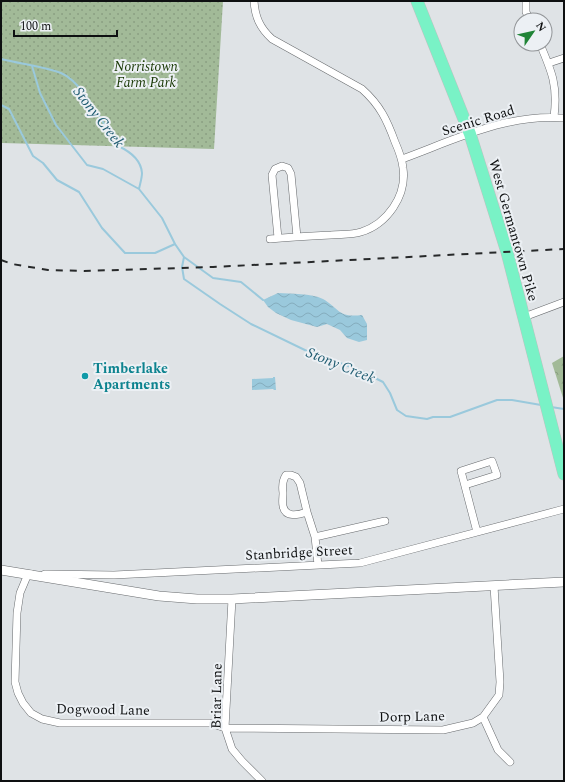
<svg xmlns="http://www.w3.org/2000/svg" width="565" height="782" font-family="Spectral,serif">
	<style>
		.grass { fill: url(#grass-dots) }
		.forest { fill: url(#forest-crowns) }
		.water { fill: url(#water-waves) }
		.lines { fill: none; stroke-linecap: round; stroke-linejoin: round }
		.stream { stroke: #9ac9dc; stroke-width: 2 }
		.minor-casing { stroke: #686b6e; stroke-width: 8 }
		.tertiary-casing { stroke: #686b6e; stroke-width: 10 }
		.primary-casing { stroke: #c0c1c1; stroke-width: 13 }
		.minor { stroke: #fff; stroke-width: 7 }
		.tertiary { stroke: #fff; stroke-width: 9 }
		.primary { stroke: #79f2c6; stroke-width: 12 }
		.rail { stroke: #27292a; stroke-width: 2; stroke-dasharray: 7 7; stroke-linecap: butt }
		.culture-dot { fill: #0f9aa8; stroke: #ecf0f4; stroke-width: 1.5 }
		.labels { text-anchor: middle; stroke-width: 4; stroke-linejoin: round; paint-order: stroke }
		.park-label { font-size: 14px; font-style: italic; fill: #173702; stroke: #ecf0f4 }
		.street-label { font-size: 14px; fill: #0e1011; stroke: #ecf0f4 }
		.culture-label { font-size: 14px; font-weight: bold; fill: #0d838f; stroke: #ecf0f4; text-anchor: start }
		.water-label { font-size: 15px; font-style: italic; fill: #215d72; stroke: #ecf0f4 }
	</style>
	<defs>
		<pattern id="grass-dots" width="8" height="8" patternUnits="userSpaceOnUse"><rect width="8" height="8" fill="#a2ba98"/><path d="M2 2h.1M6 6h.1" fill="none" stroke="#8a9f82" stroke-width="1.8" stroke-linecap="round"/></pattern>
		<pattern id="forest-crowns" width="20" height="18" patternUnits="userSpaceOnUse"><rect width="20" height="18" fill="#a2ba98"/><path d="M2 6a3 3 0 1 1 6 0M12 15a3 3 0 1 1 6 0" fill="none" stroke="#8a9f82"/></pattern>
		<pattern id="water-waves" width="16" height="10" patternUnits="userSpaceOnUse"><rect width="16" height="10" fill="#9ac9dc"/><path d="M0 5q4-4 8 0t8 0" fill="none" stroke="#84acbc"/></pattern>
	</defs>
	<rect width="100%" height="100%" fill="#dfe3e6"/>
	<path class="grass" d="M1 1H223L214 149 2 143 1 148Z"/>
	<path class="forest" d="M564 356V401L552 363Z"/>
	<path class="water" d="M278 293C291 294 311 293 323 299 340 309 338 318 362 315L367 324V340L359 342 347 338 340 330 327 324 317 327 291 320 276 313 268 307 263 300Z
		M273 377H275L276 390H274L273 389 252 390V379L273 378Z"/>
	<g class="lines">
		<path class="stream" d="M1 59C21 64 42 66 61 73 83 82 104 126 118 146 129 151 141 160 142 173 142 178 140 184 139 189L162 218 175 244 184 257 182 267 184 279 220 304 251 324 311 353 357 369 383 382 390 393 397 410 406 416 427 419 433 417H450L497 400H512L541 405
			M32 66 40 93 56 125 87 165 103 169 139 189
			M1 105 9 109 33 156 43 163 57 180 79 192 102 228 125 253H155L175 244
			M184 257 213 278 241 282 263 300
			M551 407 564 409"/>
		<g class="minor-casing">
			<path id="minor" d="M254 1C255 17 260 28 272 39L362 89C380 105 387 120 395 142 399 151 402 159 403 168 407 196 387 224 361 232 352 235 341 234 331 235 311 236 291 237 270 239
				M526 1V12L530 20
				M540 44C552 72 558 86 554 117
				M549 63 564 58
				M402 159C454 140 508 113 564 118
				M278 238 272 175 275 169 282 166 288 168 291 174 297 237
				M524 317 564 302
				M465 485 497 475 492 461 461 471 477 532
				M307 512C298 515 285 518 283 506 282 502 283 497 283 493 282 486 282 481 286 475H291L296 477 300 483 307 512 315 537 318 565
				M315 537 385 521
				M31 574H28L20 593 17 613 15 682 18 693 23 703 31 713 42 719 60 723H210L225 728 443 730 473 723 483 717 499 695 500 682 494 586
				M45 574 114 575 360 563 564 509
				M232 599 225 728 232 749 242 761 262 781
				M483 717 498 750 510 762"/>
		</g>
		<g class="tertiary-casing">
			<path id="tertiary" d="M1 570 159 596 197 599H232L564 582"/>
		</g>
		<g class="primary-casing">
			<path id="primary" d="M417 1 470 134 507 252 564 474"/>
		</g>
		<use href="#minor" class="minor"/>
		<use href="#tertiary" class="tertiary"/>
		<use href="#primary" class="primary"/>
		<path class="rail" d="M1 260 12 264 48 270 84 271 213 267 564 249"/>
	</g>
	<circle class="culture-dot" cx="85" cy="376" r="4"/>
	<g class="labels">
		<g class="park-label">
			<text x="146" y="71">Norristown<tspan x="146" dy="16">Farm Park</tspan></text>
		</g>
		<g class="street-label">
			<text transform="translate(478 120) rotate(-17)" y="5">Scenic Road</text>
			<text transform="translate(514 230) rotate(74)" y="5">West Germantown Pike</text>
			<text transform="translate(299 552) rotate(-3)" y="5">Stanbridge Street</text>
			<text transform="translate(216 696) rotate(-89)" y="5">Briar Lane</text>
			<text transform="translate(103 709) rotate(1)" y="5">Dogwood Lane</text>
			<text transform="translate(412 716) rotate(-1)" y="5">Dorp Lane</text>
		</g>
		<g class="culture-label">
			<text x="93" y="373">Timberlake<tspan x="93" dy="16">Apartments</tspan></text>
		</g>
		<g class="water-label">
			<text transform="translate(99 117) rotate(52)" y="5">Stony Creek</text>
			<text transform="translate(341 365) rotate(22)" y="5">Stony Creek</text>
		</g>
	</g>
	<rect width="565" height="782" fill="none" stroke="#0e1011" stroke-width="4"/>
	<g transform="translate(533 32) rotate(56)"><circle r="19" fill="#ecf0f4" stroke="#939699"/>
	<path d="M0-3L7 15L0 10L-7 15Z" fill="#208437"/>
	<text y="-6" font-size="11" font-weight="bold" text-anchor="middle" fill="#0e1011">N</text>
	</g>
	<path d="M14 30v6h103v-6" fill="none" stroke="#0e1011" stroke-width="2"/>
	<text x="20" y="30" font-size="12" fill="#0e1011" stroke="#ecf0f4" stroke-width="3" paint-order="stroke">100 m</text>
</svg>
